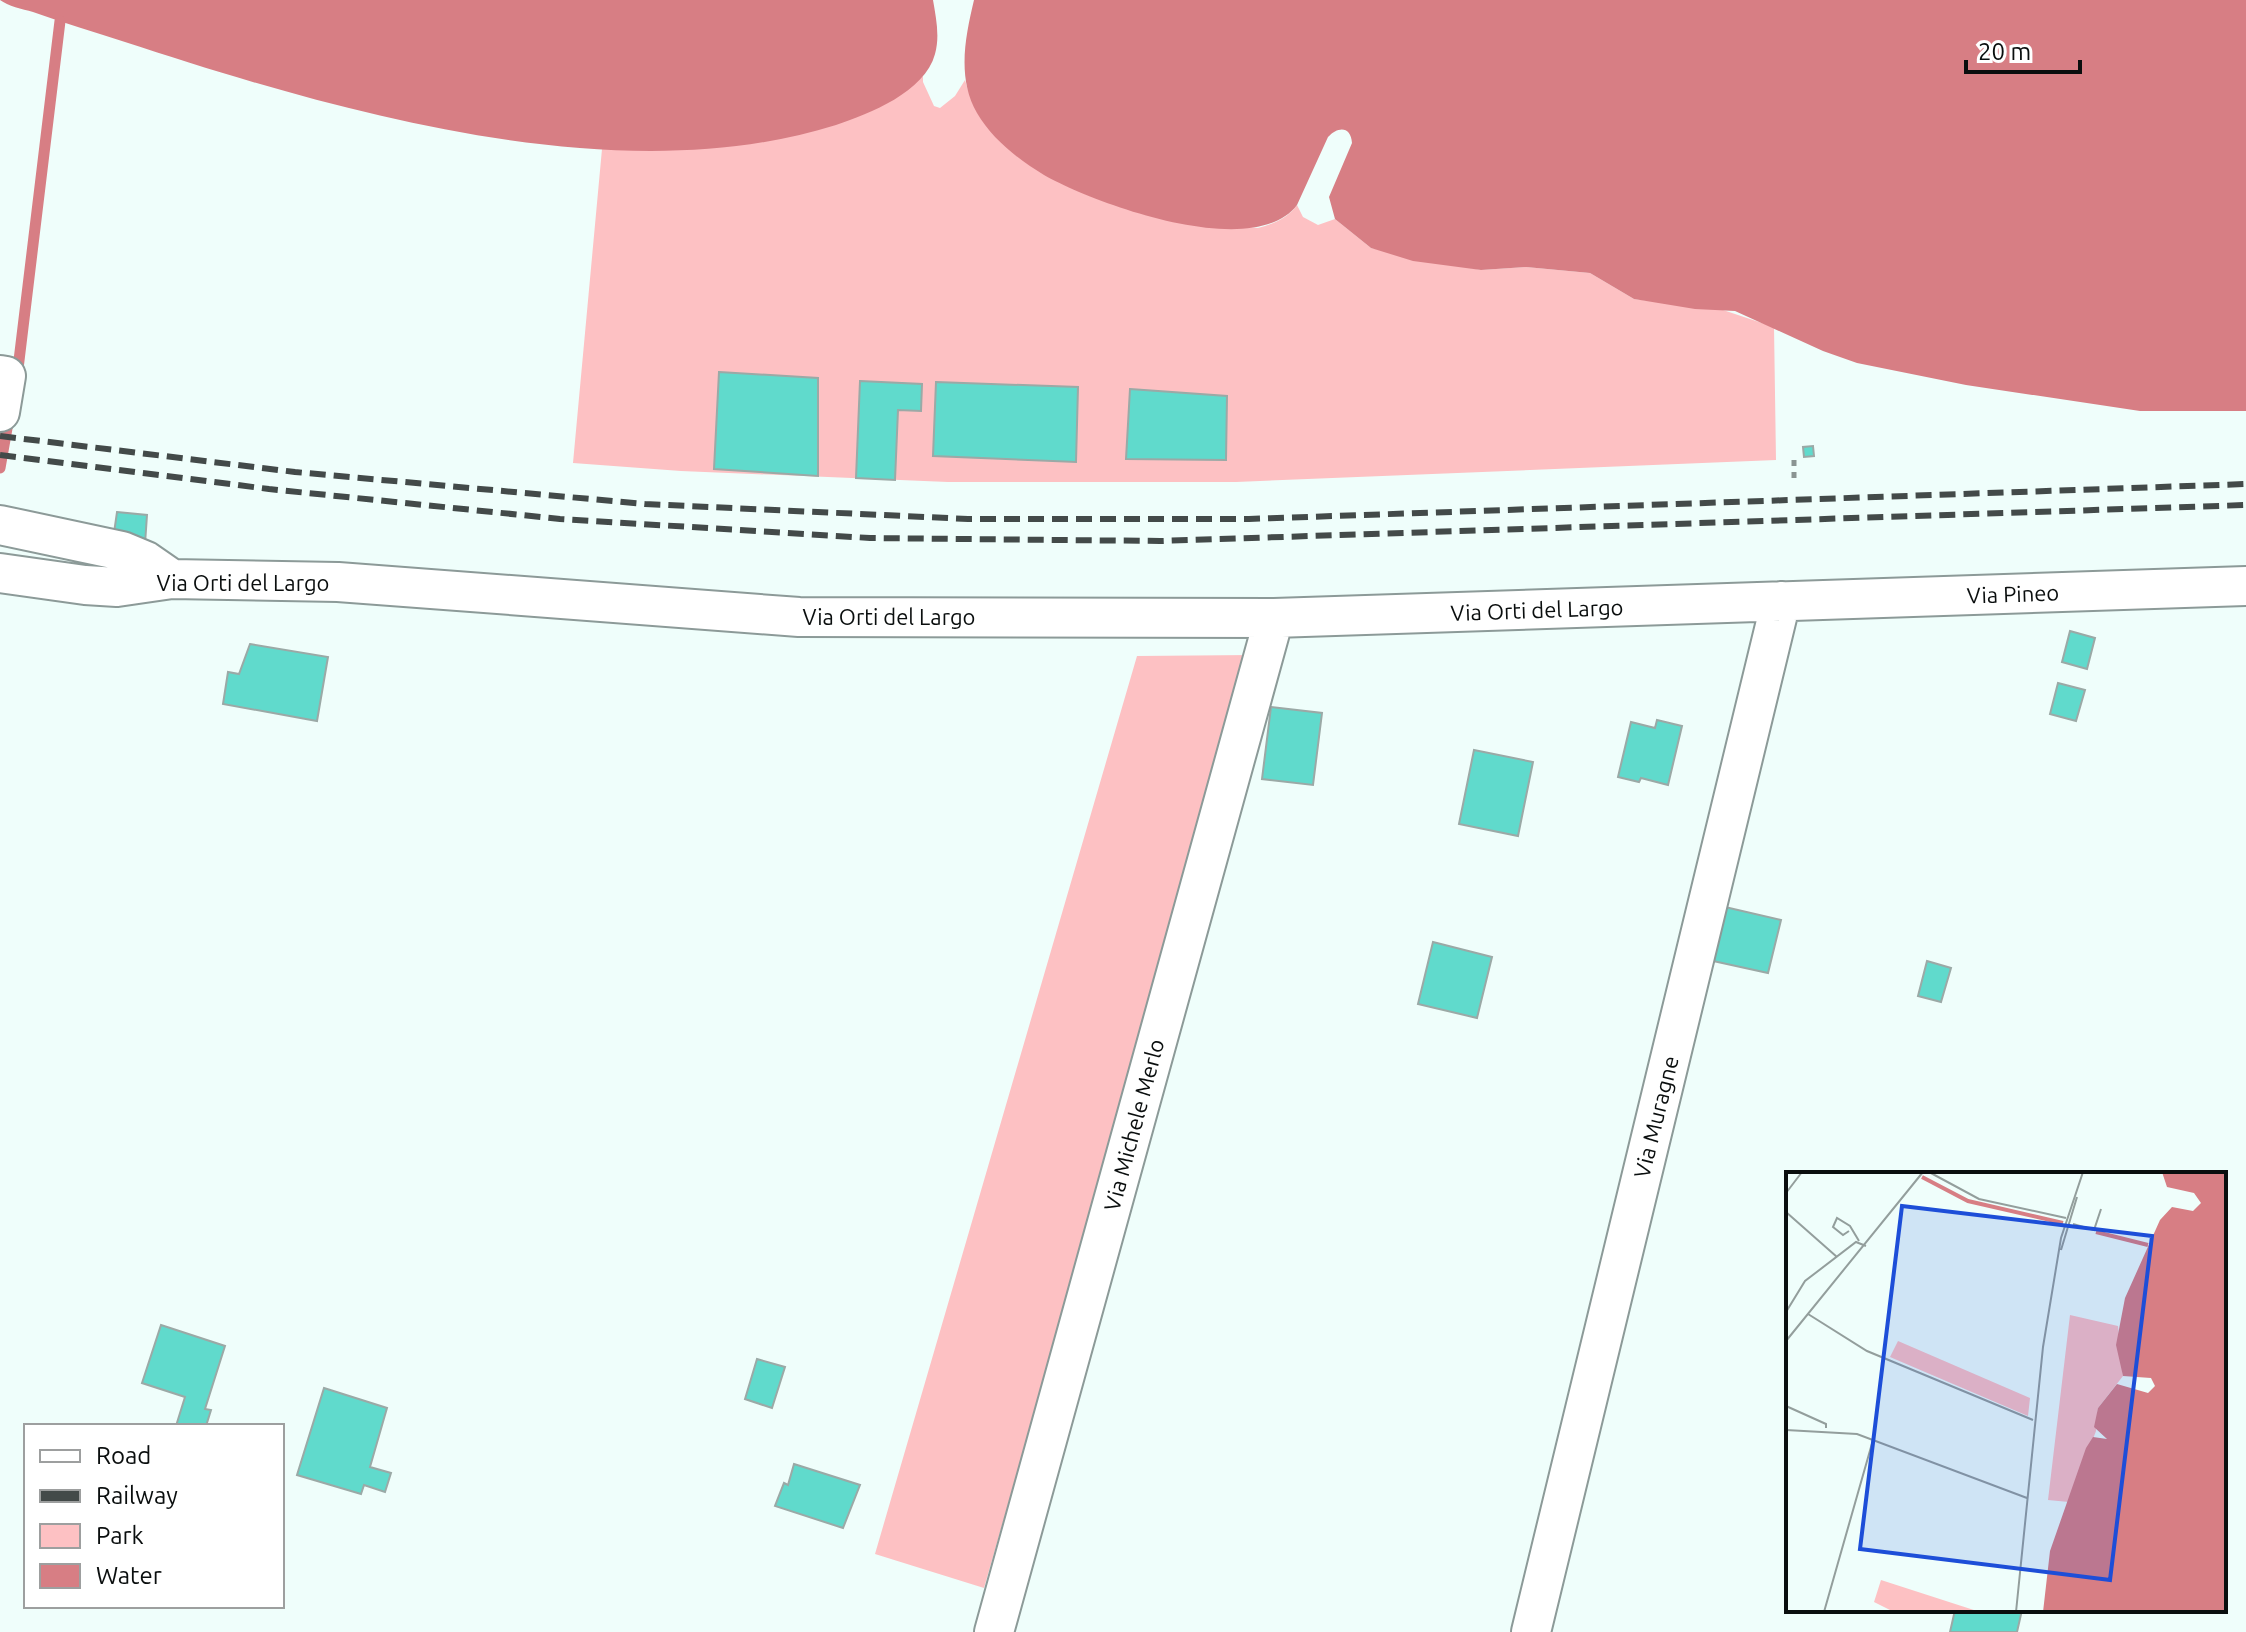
<svg xmlns="http://www.w3.org/2000/svg" width="2246" height="1632" font-family="Ubuntu,sans-serif">
	<style>
		.green { fill: #fdc1c3 }
		.water { fill: #d77e84 }
		.lines { fill: none; stroke-linecap: round; stroke-linejoin: round }
		.stream { stroke: #d77e84; stroke-width: 11 }
		.building { fill: #60dacc; stroke: #9ba9a6; stroke-width: 2 }
		.minor-casing { stroke: #8c9a98; stroke-width: 42 }
		.path { stroke: #8a9492; stroke-width: 5; stroke-dasharray: 6 6; stroke-linecap: butt }
		.minor { stroke: #fff; stroke-width: 38 }
		.rail { stroke: #434a49; stroke-width: 6; stroke-dasharray: 16 8; stroke-linecap: butt }
		.labels { text-anchor: middle; stroke-width: 7; stroke-linejoin: round; paint-order: stroke }
		.street-label { font-size: 22px; fill: #0a0e0e; stroke: #fff }
		.inset-river { fill: none; stroke: #d77e84; stroke-width: 4 }
		.inset-road { fill: none; stroke: #939e9c; stroke-width: 2 }
		.view { fill: #1d4ed8; fill-opacity: 0.15; stroke: #1d4ed8; stroke-width: 4 }
		.inset-edge { fill: none; stroke: #0a0e0e; stroke-width: 4 }
	</style>
	<rect width="100%" height="100%" fill="#effefb"/>
	<path class="green" d="M923 76V82L934 106 940 108 955 96 965 80 968 90 1075 189 1146 215 1258 228C1273 224 1288 218 1297 205L1303 217 1318 225 1335 219 1371 248 1481 270 1526 267 1590 273 1634 299 1723 310 1774 327 1776 460 1236 482H948L681 471 573 463 602 149 725 147 898 96Z
		M1252 655 984 1588 875 1554 1137 656Z"/>
	<path class="water" d="M0 0H933C936 18 940 36 935 54 925 92 869 114 836 125 617 194 336 111 125 42 95 32 64 23 33 12 22 9 8 6 0 0Z
		M974 0H2246V411H2140L1966 385 1857 363 1823 351 1735 311 1695 309 1634 299 1590 273 1526 267 1481 270 1413 261 1371 248 1335 219 1329 197 1352 143C1351 126 1338 126 1328 137L1297 205C1254 262 1095 204 1044 175 1019 160 992 139 977 113 957 78 965 38 974 0Z"/>
	<g class="lines">
		<path class="stream" d="M17 377 60 21
			M0 468 9 417"/>
	</g>
	<path class="building" d="M719 372 818 378V476L714 469Z
		M860 381 922 384 921 411 898 410 895 480 856 478Z
		M936 382 1078 387 1076 462 933 456Z
		M1130 389 1227 396 1226 460 1126 459Z
		M1813 446 1814 456 1804 457 1803 447Z
		M117 512 147 515 145 544 113 540Z
		M2070 631 2095 638 2087 669 2062 662Z
		M250 644 328 657 317 721 223 704 228 672 239 674Z
		M2058 683 2085 690 2076 721 2050 714Z
		M1271 707 1322 713 1313 785 1262 779Z
		M1657 720 1682 726 1668 785 1641 778 1639 782 1618 777 1631 722 1655 728Z
		M1474 750 1533 762 1518 836 1459 824Z
		M1725 907 1781 920 1768 973 1713 961Z
		M1433 942 1492 957 1477 1018 1418 1004Z
		M1927 961 1951 968 1941 1002 1918 996Z
		M161 1325 225 1346 205 1409 211 1410 206 1426H176L185 1397 142 1383Z
		M757 1359 785 1367 772 1408 745 1399Z
		M324 1388 387 1408 370 1467 391 1473 385 1492 364 1485 361 1494 297 1475Z
		M794 1464 860 1485 843 1528 775 1506 784 1483 788 1485Z
		M1955 1610H2022L2017 1632H1950Z"/>
	<g class="lines">
		<g class="minor-casing">
			<path id="minor" d="M0 375 6 376 0 412
				M0 525 122 551 146 561 172 579
				M0 573 85 585 117 587 172 579 338 582 799 617 1274 618 2246 586
				M994 1632 1274 618
				M1531 1632 1781 601"/>
		</g>
		<path class="path" d="M1794 460V484"/>
		<use href="#minor" class="minor"/>
		<path class="rail" d="M0 436 295 472 645 504 968 519H1249L2246 484
			M0 455 269 489 560 519 870 538 1160 541 2246 505"/>
	</g>
	<g class="labels">
		<g class="street-label">
			<text x="243" y="591">Via Orti del Largo</text>
			<text transform="translate(2013 594) rotate(-2)" y="8">Via Pineo</text>
			<text transform="translate(1537 610) rotate(-2)" y="8">Via Orti del Largo</text>
			<text x="889" y="625">Via Orti del Largo</text>
			<text transform="translate(1656 1117) rotate(-76)" y="8">Via Muragne</text>
			<text transform="translate(1134 1125) rotate(-75)" y="8">Via Michele Merlo</text>
		</g>
	</g>
	<g transform="translate(1786 1172)">
		<rect width="440" height="440" fill="#effefb"/>
		<path d="M284 143 332 154 337 204 312 236 310 259 283 330 262 328ZM112 169 244 226 242 244 104 185ZM95 408 194 440H108L88 430Z" fill="#fdc1c3"/>
		<path d="M376 0H440V440H257L264 379 300 276 307 265 321 267 308 255 312 236 331 212 362 221 369 214 365 206 337 204 330 173 339 126 374 48 386 35 407 39 415 31 408 21 381 15Z" fill="#d77e84"/>
		<path class="inset-river" d="M136 5 182 29 277 51M310 60 362 73"/>
		<path class="inset-road" d="M143 0 193 27 280 46M0 21 16 0M0 40 51 85M287 52 308 58 315 37M63 59 57 63 47 55 51 46 64 54 73 69M275 78 291 25M0 140 19 109 70 70 80 74M22 142 81 179 247 248M0 169 137 0M0 234 40 252V256M0 258 71 262 241 326M38 440 87 268M230 440 257 175 275 66 297 0"/>
		<path class="view" d="M116 34 366 64 324 408 74 377Z"/>
		<rect width="440" height="440" class="inset-edge"/>
	</g>
	<rect x="24" y="1424" width="260" height="184" fill="#ffffff" stroke="#9d9f9f" stroke-width="2"/>
	<rect x="40" y="1450" width="40" height="12" fill="#ffffff" stroke="#9d9f9f" stroke-width="2"/>
	<text x="96" y="1464" font-size="24" fill="#0a0e0e">Road</text>
	<rect x="40" y="1490" width="40" height="12" fill="#434a49" stroke="#9d9f9f" stroke-width="2"/>
	<text x="96" y="1504" font-size="24" fill="#0a0e0e">Railway</text>
	<rect x="40" y="1524" width="40" height="24" fill="#fdc1c3" stroke="#9d9f9f" stroke-width="2"/>
	<text x="96" y="1544" font-size="24" fill="#0a0e0e">Park</text>
	<rect x="40" y="1564" width="40" height="24" fill="#d77e84" stroke="#9d9f9f" stroke-width="2"/>
	<text x="96" y="1584" font-size="24" fill="#0a0e0e">Water</text>
	<path d="M1966 60v12h114v-12" fill="none" stroke="#0a0e0e" stroke-width="4"/>
	<text x="1978" y="60" font-size="24" fill="#0a0e0e" stroke="#ffffff" stroke-width="6" paint-order="stroke">20 m</text>
</svg>
